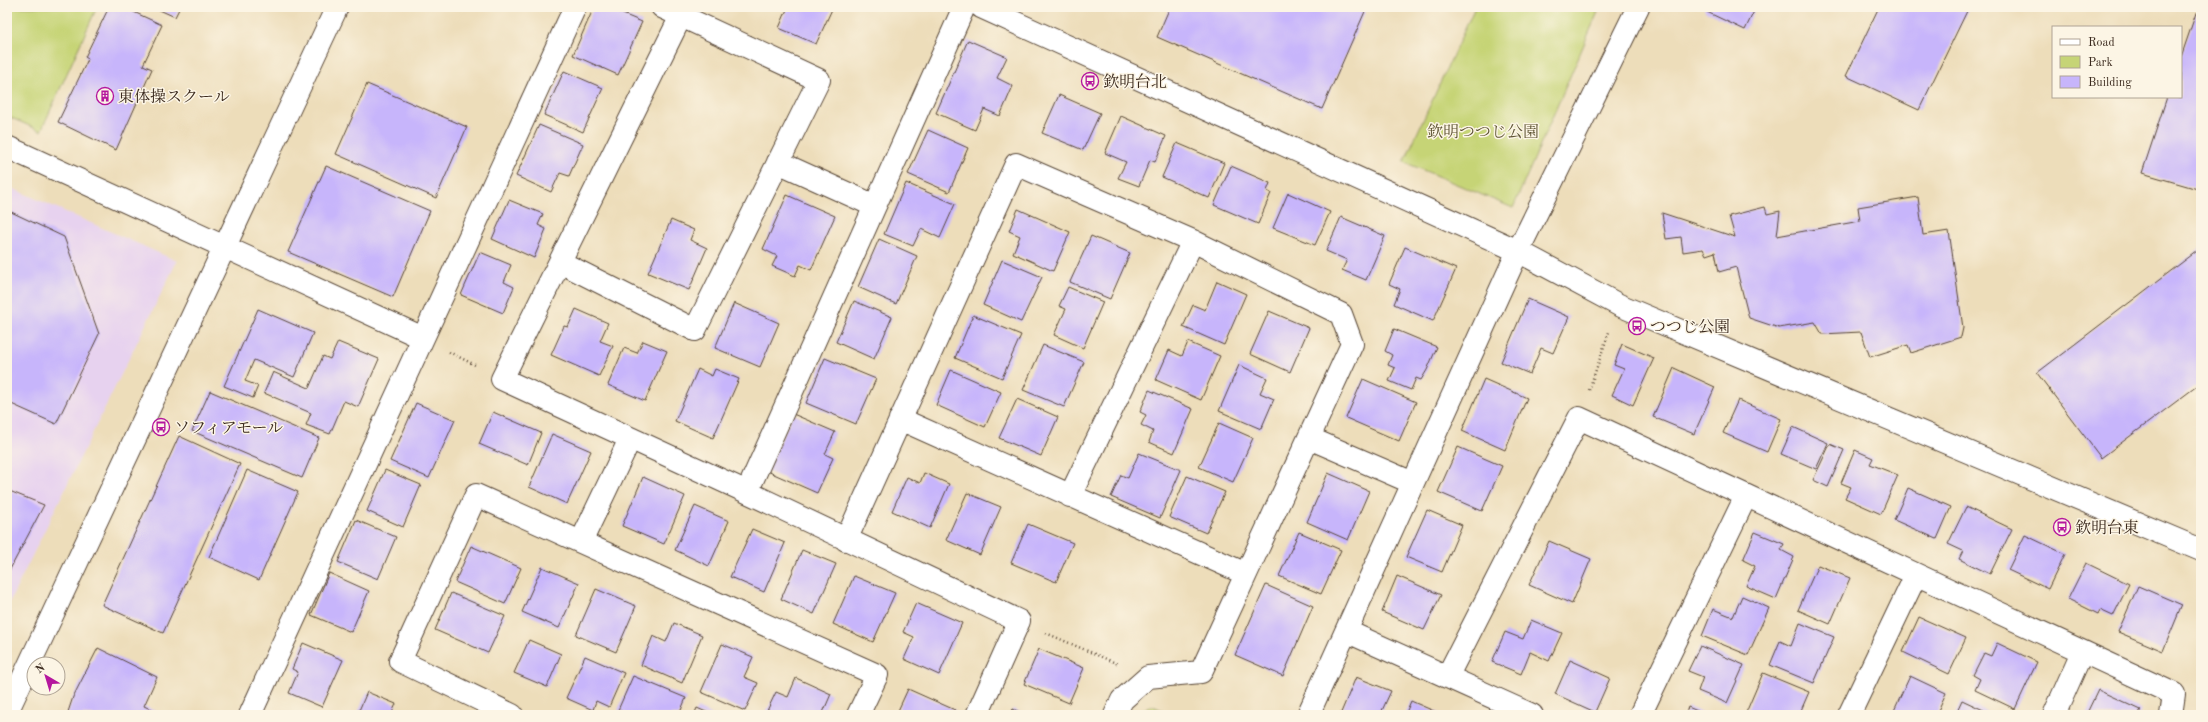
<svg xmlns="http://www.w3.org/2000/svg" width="2208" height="722" font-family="'Old Standard TT','Noto Serif JP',serif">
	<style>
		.built { fill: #e7d2ef }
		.green { fill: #c6d476; stroke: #807f4a }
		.building { fill: #c7b5fb }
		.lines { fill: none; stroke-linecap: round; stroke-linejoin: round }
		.minor-casing { stroke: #564535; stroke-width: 24 }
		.path { stroke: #564535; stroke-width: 2.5; stroke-dasharray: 1 3; stroke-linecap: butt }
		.minor { stroke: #fff; stroke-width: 22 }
		.labels { text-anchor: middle; stroke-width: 3; stroke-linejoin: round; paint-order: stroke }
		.poi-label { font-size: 16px; fill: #3b2a1e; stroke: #fcf5e5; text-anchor: start }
		.park-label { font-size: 16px; fill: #5e5434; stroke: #fcf5e5 }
	</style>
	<rect width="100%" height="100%" fill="#fcf5e5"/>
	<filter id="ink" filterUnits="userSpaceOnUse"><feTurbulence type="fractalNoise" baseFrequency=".025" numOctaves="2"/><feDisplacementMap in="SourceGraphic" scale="8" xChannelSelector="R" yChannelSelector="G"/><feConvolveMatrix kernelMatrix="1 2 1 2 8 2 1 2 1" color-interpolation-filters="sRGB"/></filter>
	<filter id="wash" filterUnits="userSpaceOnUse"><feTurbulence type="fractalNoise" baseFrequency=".012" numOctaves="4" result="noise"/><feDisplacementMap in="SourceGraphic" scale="16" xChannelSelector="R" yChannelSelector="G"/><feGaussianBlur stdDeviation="0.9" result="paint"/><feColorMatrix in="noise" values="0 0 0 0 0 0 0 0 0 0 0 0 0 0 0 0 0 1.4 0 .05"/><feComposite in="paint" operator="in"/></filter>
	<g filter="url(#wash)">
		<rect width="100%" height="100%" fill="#edddba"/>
		<path class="built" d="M7 186 177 261 7 607Z"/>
		<path class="green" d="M7 7H97L41 131 7 116Z
			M1475 7H1589L1598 12 1513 208 1404 162Z
			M1153 706 1173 715H1133L1135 712Z"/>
		<g id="blocks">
			<path class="building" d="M109 7H123L162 25 143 65 152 69 116 150 58 122 88 59 85 57Z
				M153 7H180L175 17Z
				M594 7H606L642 22 618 75 573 55Z
				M788 7H833L816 44 779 28Z
				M1170 7H1367L1322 109 1157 37Z
				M1703 7H1756L1745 30 1707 12Z
				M1879 7H1969L1919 110 1846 76Z
				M2196 13 2201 14V190L2142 173 2167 97H2181V57Z
				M968 40 1007 57 997 78 1013 86 1000 116 984 109 975 130 936 113Z
				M564 71 603 88 583 132 544 115Z
				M367 84 467 127 436 198 336 154Z
				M1059 95 1100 113 1083 150 1042 133Z
				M1121 116 1166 136 1155 162 1150 160 1139 186 1118 178 1126 162 1105 153Z
				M539 125 583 144 569 176 560 173 551 192 516 176Z
				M928 130 968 148 949 192 908 174Z
				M1177 143 1224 163 1209 198 1162 177Z
				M326 166 430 211 393 297 288 252Z
				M1231 166 1270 183 1267 191 1271 193 1258 224 1214 205Z
				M906 183 955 204 940 238 921 229 913 246 884 234Z
				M1288 193 1330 212 1315 245 1273 228Z
				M787 195 835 216 811 270 800 265 795 276 772 266 777 256 763 249Z
				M1918 197 1923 235 1949 231 1963 328 1961 337 1911 353 1908 345 1870 357 1861 332 1822 334 1815 322 1779 328 1749 318 1736 267 1719 272 1715 252 1706 255 1703 249 1683 252 1681 237 1666 239 1662 213 1735 237 1729 216 1765 207 1767 214 1780 211 1777 236 1860 221 1858 207Z
				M509 200 543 214 538 225 546 229 534 258 492 239Z
				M1018 209 1070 232 1053 271 1013 253 1020 236 1009 231Z
				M7 210 64 237 99 334 56 424 7 402Z
				M1341 217 1385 236 1366 280 1342 270 1347 260 1326 251Z
				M671 220 694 230 690 240 707 248 689 290 648 273Z
				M1091 236 1130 253 1110 299 1070 282Z
				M879 239 917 256 896 304 858 287Z
				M1405 247 1456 269 1433 321 1394 304 1400 289 1389 284Z
				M2201 248V383L2101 458 2037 373Z
				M480 252 511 265 504 282 514 287 503 313 461 295Z
				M1002 260 1042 277 1021 322 983 305Z
				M1217 281 1246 294 1224 345 1183 327 1193 305 1205 310Z
				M1068 287 1103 302 1083 348 1054 335 1066 309 1059 306Z
				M1528 299 1569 317 1553 353 1541 348 1530 374 1501 362Z
				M854 301 892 317 874 359 836 342Z
				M734 303 779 323 760 367 715 348Z
				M258 309 313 333 294 377 254 360 245 381 258 386 253 398 224 386Z
				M576 309 608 323 600 341 613 346 599 376 551 355 564 326 568 327Z
				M1269 311 1309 328 1290 372 1250 354Z
				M973 315 1021 335 1002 378 955 358Z
				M1394 329 1437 347 1427 370 1421 380 1416 378 1411 390 1389 381 1395 368 1388 365 1392 355 1385 351Z
				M643 341 667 351 645 401 608 385 624 348 637 353Z
				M338 342 379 359 358 407 344 401 330 434 306 425 311 413 264 393 273 372 309 388 323 356 330 359Z
				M1188 342 1220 356 1201 400 1156 380 1169 350 1182 356Z
				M1622 344 1654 358 1633 405 1612 395 1624 369 1614 365Z
				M1043 345 1084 362 1064 407 1023 390Z
				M825 358 876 379 856 424 806 403Z
				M1239 365 1267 378 1260 393 1274 399 1261 429 1219 411Z
				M1674 368 1715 387 1694 434 1653 417Z
				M698 369 712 376 715 369 739 379 713 438 675 421Z
				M951 370 1001 392 985 427 936 405Z
				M1363 379 1416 402 1399 441 1346 418Z
				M1484 379 1527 398 1505 450 1462 431Z
				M1149 390 1193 409 1174 453 1149 442 1153 431 1141 425 1146 415 1140 412Z
				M210 391 319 438 302 478 192 431Z
				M1017 399 1058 417 1041 456 999 438Z
				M1738 400 1781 419 1767 452 1723 433Z
				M416 403 455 420 429 478 390 461Z
				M493 412 541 433 528 465 479 444Z
				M793 414 835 432 825 454 833 458 817 493 767 471Z
				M1219 423 1253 438 1233 482 1199 467Z
				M1793 427 1828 443 1816 469 1781 454Z
				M552 434 591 451 567 504 529 487Z
				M179 436 240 464 163 633 102 605Z
				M1830 444 1844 450 1828 487 1813 480Z
				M1458 447 1502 466 1482 511 1438 492Z
				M1855 450 1873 458 1870 464 1898 475 1881 514 1845 498 1851 487 1841 483Z
				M1139 453 1181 470 1160 518 1111 497 1121 475 1128 478Z
				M247 470 298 492 259 580 209 557Z
				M385 470 421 485 403 527 367 511Z
				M924 473 949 484 930 528 892 511 907 477 920 483Z
				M1328 473 1369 491 1348 540 1307 522Z
				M1187 476 1225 492 1206 533 1169 517Z
				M643 477 685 496 664 544 622 526Z
				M1908 488 1951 507 1937 539 1894 520Z
				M7 490 44 505 7 575Z
				M967 493 1001 507 980 555 946 540Z
				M695 506 729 521 709 566 675 550Z
				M1966 507 2012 529 1990 574 1959 559 1963 551 1948 544Z
				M1427 510 1462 525 1442 572 1406 557Z
				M356 520 396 537 378 579 338 562Z
				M1028 524 1073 543 1056 582 1011 563Z
				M752 529 785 543 764 592 730 577Z
				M1299 532 1341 550 1321 594 1279 576Z
				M1755 532 1784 544 1781 550 1794 557 1776 599 1746 586 1755 566 1743 560Z
				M2025 535 2065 554 2048 589 2008 570Z
				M1549 541 1591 559 1572 604 1529 585Z
				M471 546 521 568 505 604 455 582Z
				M802 550 836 564 814 614 781 599Z
				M2086 563 2129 584 2113 616 2100 610 2098 614 2068 599Z
				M1818 565 1850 578 1830 624 1798 610Z
				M542 567 579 583 559 628 522 612Z
				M329 573 369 591 351 632 311 615Z
				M854 576 895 593 873 642 833 624Z
				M1397 576 1441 595 1424 630 1382 612Z
				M1266 585 1313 606 1283 676 1235 655Z
				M2138 586 2182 605 2163 651 2118 632Z
				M596 589 636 606 616 652 576 635Z
				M451 593 505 616 488 653 435 630Z
				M1742 596 1769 608 1748 655 1702 636 1713 609 1733 617Z
				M916 603 962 623 939 675 904 659 914 637 903 632Z
				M1919 617 1966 638 1949 674 1903 652Z
				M1531 620 1562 633 1549 661 1530 652 1521 674 1492 662 1505 632 1523 639Z
				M674 623 702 635 682 683 641 665 653 636 666 642Z
				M1800 623 1834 637 1814 683 1770 665 1780 641 1791 646Z
				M529 640 561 654 547 687 514 673Z
				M303 643 343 660 322 707 289 693 298 672 292 669Z
				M1997 643 2037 662 2015 709 1975 690 1980 679 1973 675 1984 653 1991 656Z
				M722 644 753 657 744 677 758 683 745 711 701 692Z
				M1700 646 1744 665 1727 703 1698 691 1703 677 1688 671Z
				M98 648 157 677 144 706 163 715H67L73 697Z
				M1039 649 1084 668 1069 703 1024 684Z
				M585 656 624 673 609 707 596 701 593 710 566 698Z
				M1570 660 1610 678 1595 712 1555 694Z
				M1763 673 1809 692 1799 715H1745Z
				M633 676 686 698 679 715H631L618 710Z
				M1910 676 1946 693 1936 715H1892Z
				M1356 677 1391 691 1380 715H1340Z
				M796 678 831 694 822 715H765L776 692 788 697Z
				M908 689 955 710 953 715H896Z
				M2098 690 2141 710 2139 715H2086Z
				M367 692 396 704 391 715H357Z
				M1962 700 1994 715H1955Z
				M1411 701 1443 715H1405Z
				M1688 707 1707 715H1685Z
				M697 708 713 715H694Z
				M1013 709 1027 715H1010Z"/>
		</g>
	</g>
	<g filter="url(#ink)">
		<use href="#blocks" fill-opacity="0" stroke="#564535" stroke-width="1"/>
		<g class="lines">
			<g class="minor-casing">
				<path id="minor" d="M981 7 1518 251 1619 305 2201 550
					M681 16 502 379 747 492 1019 621 977 715
					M7 147 423 338
					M778 162 875 206
					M560 262 695 330 819 80 662 7
					M900 419 1246 574
					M1309 438 1413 483
					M747 492 964 7
					M1070 496 1193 241
					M846 540 1016 164 1193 241 1341 314 1352 344 1201 672 1148 677 1122 700 1115 715
					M581 542 630 439
					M1346 631 1532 715
					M1447 677 1579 418 2174 694 2171 715
					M7 712 337 7
					M250 715 575 7
					M512 715 400 661 476 495 877 675 858 715
					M1308 715 1518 251 1638 7
					M1640 715 1746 496
					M1849 715 1916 575
					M2054 715 2082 652"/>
			</g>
			<path class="path" d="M449 352 475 365
				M1589 390 1609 332
				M1046 633 1118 664"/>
			<use href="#minor" class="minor"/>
		</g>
	</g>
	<defs>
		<g id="bus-ring" transform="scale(0.9)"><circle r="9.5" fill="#fcf5e5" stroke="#b5179e" stroke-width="1.5"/><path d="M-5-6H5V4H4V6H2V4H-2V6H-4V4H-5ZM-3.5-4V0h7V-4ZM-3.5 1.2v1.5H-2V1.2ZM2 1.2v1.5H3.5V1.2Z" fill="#b5179e"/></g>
		<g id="building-ring" transform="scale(0.9)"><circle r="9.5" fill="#fcf5e5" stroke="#b5179e" stroke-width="1.5"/><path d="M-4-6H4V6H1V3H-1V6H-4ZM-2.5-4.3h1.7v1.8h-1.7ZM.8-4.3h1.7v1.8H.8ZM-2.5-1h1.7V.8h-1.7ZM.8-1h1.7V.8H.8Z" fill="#b5179e"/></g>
	</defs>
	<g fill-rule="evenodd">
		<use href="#bus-ring" x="1090" y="81"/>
		<use href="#building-ring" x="105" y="96"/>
		<use href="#bus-ring" x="1637" y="326"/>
		<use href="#bus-ring" x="161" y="427"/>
		<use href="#bus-ring" x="2062" y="527"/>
	</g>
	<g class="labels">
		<g class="poi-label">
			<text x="1103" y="87">欽明台北</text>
			<text x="118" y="102">東体操スクール</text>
			<text x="1650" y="332">つつじ公園</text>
			<text x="174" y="433">ソフィアモール</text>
			<text x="2075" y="533">欽明台東</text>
		</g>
		<g class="park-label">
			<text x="1483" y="137">欽明つつじ公園</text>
		</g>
	</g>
	<rect width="2208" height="722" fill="none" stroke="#fcf5e5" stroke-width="24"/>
	<rect x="2052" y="26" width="130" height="72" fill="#fcf5e5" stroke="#afa495"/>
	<rect x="2060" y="39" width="20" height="6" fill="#ffffff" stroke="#afa495"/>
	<text x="2088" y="46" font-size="12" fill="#3b2a1e">Road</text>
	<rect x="2060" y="56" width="20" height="12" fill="#c6d476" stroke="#afa495"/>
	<text x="2088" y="66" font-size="12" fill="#3b2a1e">Park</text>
	<rect x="2060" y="76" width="20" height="12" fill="#c7b5fb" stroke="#afa495"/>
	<text x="2088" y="86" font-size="12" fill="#3b2a1e">Building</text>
	<g transform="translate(46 676) rotate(322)"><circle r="19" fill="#fcf5e5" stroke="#afa495"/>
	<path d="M0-3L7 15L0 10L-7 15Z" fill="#b5179e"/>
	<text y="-6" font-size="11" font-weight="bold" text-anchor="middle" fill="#3b2a1e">N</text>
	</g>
</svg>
